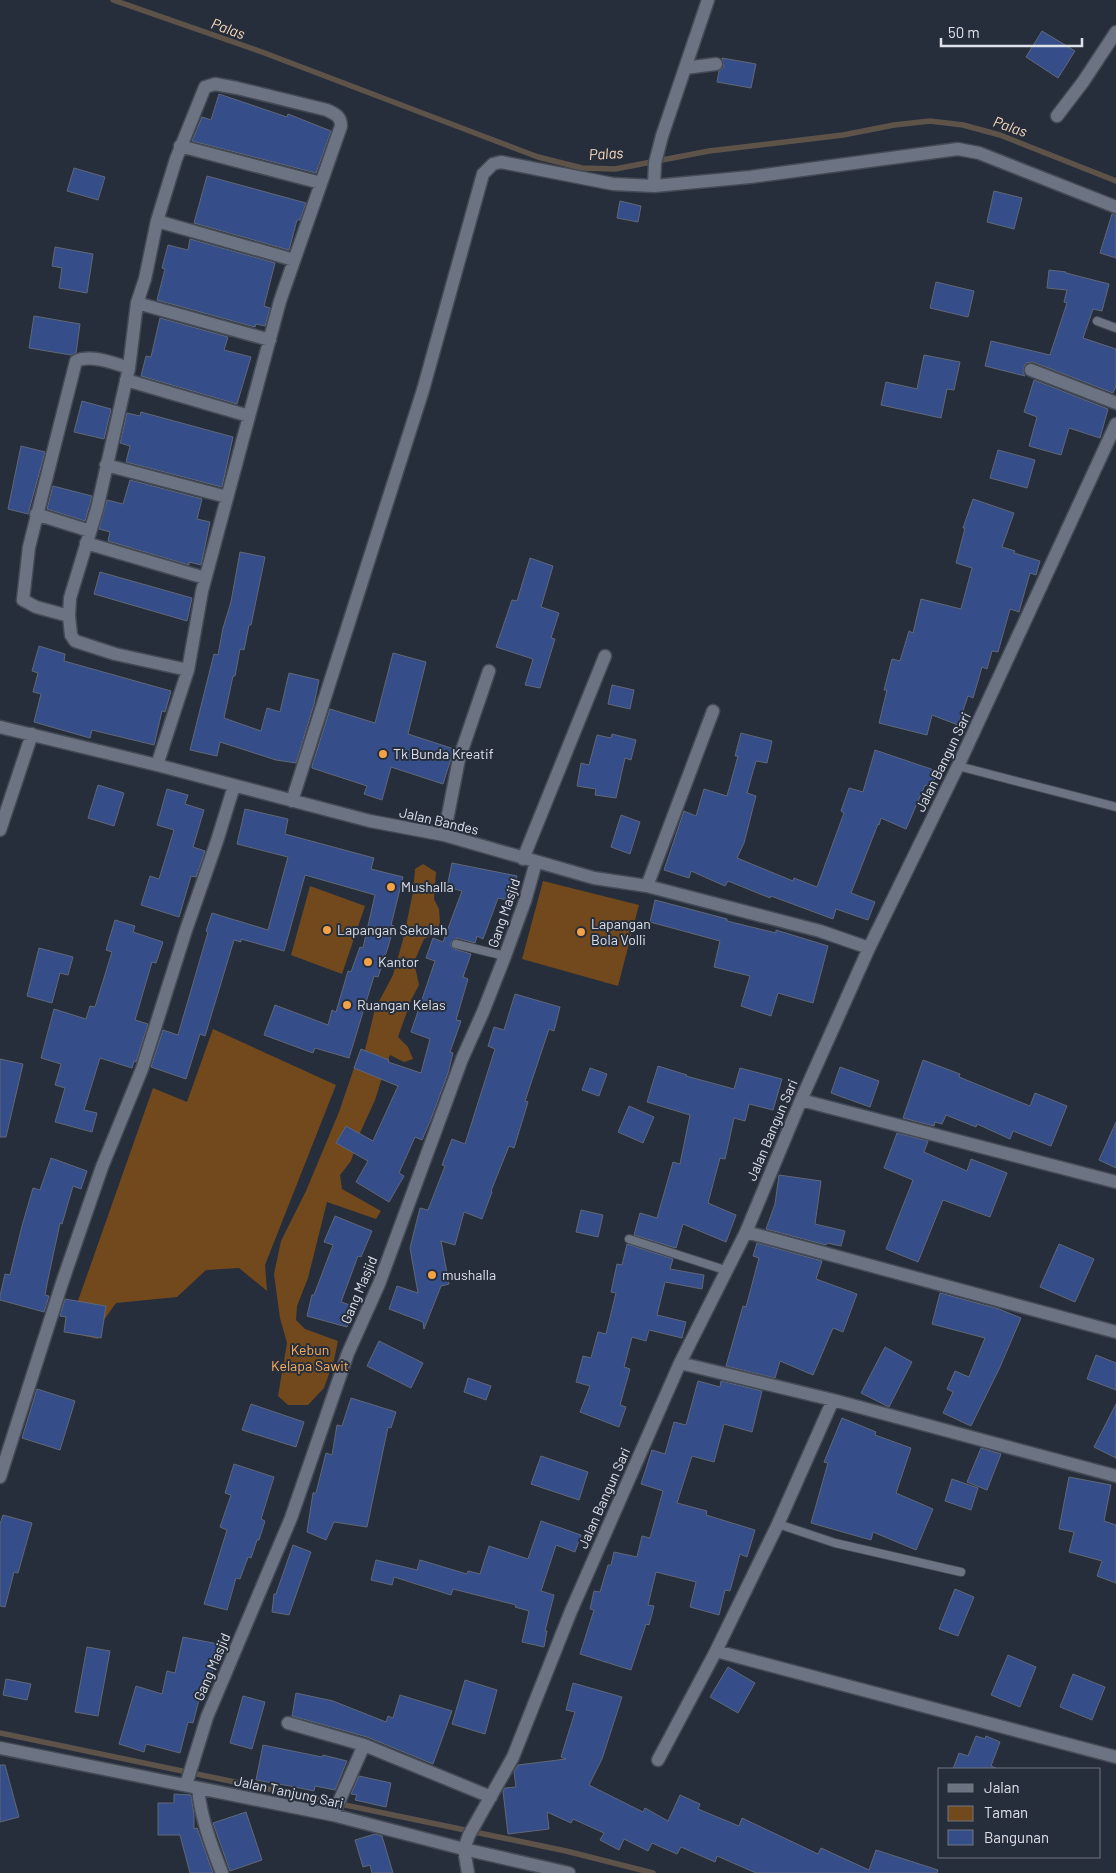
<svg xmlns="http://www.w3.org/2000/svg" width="1116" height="1873" font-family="Barlow,sans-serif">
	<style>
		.green { fill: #72491c }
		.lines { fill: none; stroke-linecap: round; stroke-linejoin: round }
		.stream { stroke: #5e5349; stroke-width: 5.5 }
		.building { fill: #354e89; stroke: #606777 }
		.lane-casing { stroke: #454b56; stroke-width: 10 }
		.street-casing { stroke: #454b56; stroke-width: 15 }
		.lane { stroke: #6c7484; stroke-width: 8 }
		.street { stroke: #6c7484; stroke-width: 12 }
		.poi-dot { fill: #f5a246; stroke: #272e3b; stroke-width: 2 }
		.labels { text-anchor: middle; stroke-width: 4; stroke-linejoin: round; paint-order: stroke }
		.poi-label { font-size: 14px; fill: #dde1ea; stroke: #272e3b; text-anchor: start }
		.street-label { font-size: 14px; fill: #dde1ea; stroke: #272e3b }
		.park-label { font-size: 14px; fill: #fcaf5f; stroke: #272e3b }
		.water-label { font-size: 15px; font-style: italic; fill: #fcdcbe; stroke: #272e3b }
	</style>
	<rect width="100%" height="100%" fill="#272e3b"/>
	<path class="green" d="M423 864 436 872 434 899 439 909 440 923 436 933 424 939 414 962 419 985 411 1000 398 1037 408 1047 413 1059 404 1062 390 1055 385 1068 375 1100 360 1133 351 1161 340 1175 342 1189 381 1211 376 1219 327 1202 308 1278 297 1306 296 1320 305 1329 338 1341 334 1360 324 1388 308 1405H288L278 1396 287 1343 280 1318 274 1274 281 1241 306 1191 339 1112 354 1068 365 1050 375 1009 393 975 404 936 413 892 415 869Z
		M543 881 639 905 618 986 522 959Z
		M310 886 365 906 342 974 291 955Z
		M213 1029 336 1085 265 1265 267 1291 239 1268 206 1270 177 1297 116 1303 99 1327 98 1339 67 1332 153 1088 187 1102Z"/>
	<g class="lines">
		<path class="stream" d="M113 0 262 52 538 157 582 168 615 169 709 151 843 135 894 125 930 121 963 125 1000 135 1116 181
			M0 1733 566 1851 653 1873"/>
	</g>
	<path class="building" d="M1042 31 1075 51 1058 78 1026 57Z
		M722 58 756 64 751 88 717 82 719 71 724 67Z
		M219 94 287 117 288 114 331 131 316 173 192 141 202 117 211 120Z
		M74 168 105 177 98 200 67 191Z
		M207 176 306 203 300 220H297L289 250 194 223Z
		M994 191 1022 198 1014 229 987 222Z
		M620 201 641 206 638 222 617 218Z
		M1112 214 1116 215V258L1100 253Z
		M190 239 275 263 264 306 270 308 265 326 256 324 255 327 157 300 165 269 162 268 168 245 188 250Z
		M55 247 93 254 87 293 59 288 62 268 52 266Z
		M1049 270 1066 272V273L1109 284 1102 311 1093 309 1083 338 1116 349V386L1113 393 1033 362 1026 363 1024 367 1023 372 1025 376 985 366 991 341 1050 355 1067 303 1064 302 1067 290 1047 288Z
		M936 282 974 291 968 317 930 308Z
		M34 316 80 324 76 353 71 355 29 348Z
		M160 318 228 337 224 350 251 357 237 404 141 376 146 356 151 357Z
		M924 355 960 362 954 390 947 389 941 418 881 405 886 382 917 389Z
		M1034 380 1108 409 1100 438 1069 428 1061 455 1029 446 1037 417 1024 412Z
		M82 401 111 409 104 439 74 432Z
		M141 412 233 437 222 487 126 462 130 446 120 443 127 413 140 416Z
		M21 446 45 452 28 514 8 509Z
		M998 450 1035 460 1027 488 990 478Z
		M130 480 202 499 197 519 210 522 201 565 189 562V565L108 541 110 532 99 529 107 500 123 504Z
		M53 486 92 496 85 521 47 509Z
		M973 499 1014 513 1002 547 1015 551 1014 553 1040 561 1036 575 1030 573 1019 612 1010 609 998 652 992 651 987 669 982 667 973 698 968 696 958 725 932 715 927 735 879 723 887 690H884L892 659 900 661 909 631 913 633 921 599 961 609 972 568 956 563 965 528H963Z
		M240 552 265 557 251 625H249L244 650 240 649 235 676H233L224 718 261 731 267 708 280 712 289 673 319 680 314 704 296 763 276 760 220 742 217 756 190 750 214 654 218 655 223 628 231 602Z
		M530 558 553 566 541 607 559 613 551 638 555 639 540 688 525 685 533 659 496 647 512 600 517 601Z
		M100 572 192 598 187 621 94 594Z
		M39 646 65 654 64 661 171 691 165 712 162 711 154 745 92 730 90 738 34 722 41 694 33 692 38 673 32 671Z
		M393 653 426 662 408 734 454 749 443 784 391 767 382 800 364 794 367 786 312 768V766L330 709 375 723Z
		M612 685 634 690 630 709 608 704Z
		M741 733 772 741 767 763 756 761 747 793 756 796 744 843 737 858 793 881 794 878 817 887 844 813 841 811 849 788 863 792 875 750 937 771 932 787 925 785 906 829 881 818 879 825 878 824 851 893 875 902 868 920 836 909 833 919 771 896 770 898 728 881 725 886 691 871 689 878 664 870 684 811 696 816 704 789 727 796 738 756H735Z
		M612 734 636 740 631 760 625 758 616 798 595 795 596 789 577 786 581 763 589 765 597 735 611 738Z
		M98 785 124 793 114 826 88 818Z
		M167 789 188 795 185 804 204 810 193 847 205 851 196 877 191 876 179 917 141 905 150 876 159 879 174 830 157 825Z
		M245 809 288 819 285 834 374 858 371 869 403 877 391 925 394 926 388 947 378 977 374 976 349 1058 315 1048 313 1053 264 1035 275 1005 328 1025 332 1010 336 1012 348 971 351 972 360 947 363 948 375 895 305 875 284 951 241 939V942L234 940 205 1036 200 1034 186 1079 151 1067 163 1030 178 1035 208 932 206 931 212 913 268 930 288 857 237 844Z
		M621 815 640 822 630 854 611 847Z
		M452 863 517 876 512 901 498 898 483 939 477 936 475 943 457 938 451 942V946L454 949 471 954 463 977 468 979 456 1020 461 1021 450 1052 453 1053 448 1073 431 1119 422 1140 415 1137 399 1173 404 1176 389 1202 356 1182 368 1161 336 1143 346 1126 373 1141 398 1086 354 1068 361 1049 389 1060 388 1062 421 1073 430 1039 411 1032 435 961 426 958 433 938 443 942 462 891 447 887Z
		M655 900 727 919V921L776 933V930L828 946 813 1003 778 993 771 1016 741 1006 750 976 714 967 720 941 650 922Z
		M115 920 135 926 133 932 163 942 156 963 152 962 135 1020 148 1024 136 1062 134 1061 132 1068 100 1058 84 1110 97 1113 92 1132 55 1122 65 1088 55 1085 61 1064 41 1058 54 1009 86 1019 90 1006 95 1007 112 952 106 950Z
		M39 948 73 957 68 975 60 973 52 1003 27 996Z
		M515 994 560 1007 554 1031 549 1029 525 1101 528 1102 514 1148 509 1146 491 1191 492 1192 482 1219 464 1212 455 1245 441 1241 449 1284 441 1286 424 1329 423 1322 389 1309 397 1286 418 1293 410 1248 420 1208 428 1210 445 1166 442 1165 452 1139 465 1144 495 1049 488 1046 494 1027 504 1030Z
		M0 1059 23 1064 6 1137H0Z
		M923 1060 960 1074 959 1077 1030 1106 1035 1093 1067 1106 1051 1146 1013 1131 1010 1139 977 1124 976 1127 946 1115 942 1124 935 1122 934 1126 903 1118Z
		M658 1066 687 1075 686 1076 734 1089 740 1068 782 1079 773 1110 749 1104 745 1121 734 1118 725 1159 720 1158 708 1203 736 1215 726 1242 683 1224 676 1248 634 1235 640 1213 657 1218 673 1162 680 1164 690 1115 647 1102Z
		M840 1067 879 1081 870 1107 831 1093Z
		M590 1068 607 1074 599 1096 582 1090Z
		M629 1106 654 1117 643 1143 618 1132Z
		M1116 1122V1168L1099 1160Z
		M897 1133 928 1141 924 1152 967 1171 971 1159 1007 1173 990 1217 943 1200 918 1262 886 1249 913 1180 884 1168Z
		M51 1158 87 1171 81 1189 73 1186 62 1224 60 1223 47 1284 45 1295 49 1296 44 1312 0 1300V1296L5 1274 10 1275 22 1226 33 1188 40 1190Z
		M779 1175 821 1181 815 1224 845 1231 841 1246 827 1243 826 1245 766 1229 775 1204Z
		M581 1210 603 1215 598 1237 576 1232Z
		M335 1216 372 1231 361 1257 358 1256 341 1302 353 1306 347 1327 307 1316 312 1295H314L333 1245 324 1242Z
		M757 1243 822 1261 816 1279 857 1294 843 1332 833 1328 813 1375 780 1361 775 1378 726 1366 743 1306 746 1307 759 1258 753 1256Z
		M627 1244 673 1259 670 1269 704 1275 702 1289 665 1282 657 1315 686 1322 682 1338 649 1330 646 1341 632 1337 624 1367 630 1369 620 1405 626 1407 619 1427 580 1412 590 1386 576 1382 583 1356 591 1358 598 1332 606 1334 616 1293 611 1292 617 1264 622 1265Z
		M1059 1244 1094 1259 1075 1302 1040 1287Z
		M940 1293 999 1309 1021 1318 1000 1367 971 1426 943 1413 953 1392 947 1389 955 1371 969 1377 985 1338 932 1324Z
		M65 1299 106 1306 101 1338 64 1332 66 1317 60 1316Z
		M379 1341 423 1363 411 1388 367 1366Z
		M885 1347 912 1362 889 1407 861 1393Z
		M1096 1355 1116 1363V1390L1087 1379Z
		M468 1378 491 1386 486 1400 464 1392Z
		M698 1381 720 1387 721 1381 762 1391 752 1432 724 1424 714 1462 692 1456 677 1503 707 1511 706 1515 755 1530 747 1557 740 1554 730 1591 725 1590 719 1615 690 1607 696 1582 656 1572 648 1605 654 1606 649 1625 646 1624 631 1670 580 1654 594 1610 590 1609 594 1591 600 1592 608 1565H611L614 1552 637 1557 642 1536 650 1538 663 1491 641 1484 652 1450 665 1454 674 1422 686 1425Z
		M37 1389 75 1401 60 1450 22 1438Z
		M351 1398 396 1412 391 1428 388 1427 367 1527 334 1522 326 1540 307 1532 313 1493H316L326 1453 332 1455 337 1425 342 1426Z
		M251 1404 304 1422 296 1447 242 1430Z
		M1116 1404V1458L1094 1447Z
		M842 1418 876 1432 875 1435 911 1448 896 1493 933 1509 916 1550 873 1532 871 1540 811 1523 828 1463 824 1462Z
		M981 1448 1001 1454 987 1490 967 1482Z
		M541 1456 588 1472 579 1500 531 1484Z
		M234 1464 274 1477 261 1519 265 1521 259 1540H257L251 1558 248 1557 240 1579 236 1578 227 1610 204 1604 227 1530 220 1527 231 1495 225 1493Z
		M1069 1477 1111 1485 1104 1521 1116 1525V1583L1097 1576 1102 1561 1069 1552 1074 1532 1059 1529Z
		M952 1479 978 1488 971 1510 945 1501Z
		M3 1515 32 1523 18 1573 14 1572 5 1607 0 1606V1524Z
		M541 1521 581 1535 575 1552 556 1545 541 1591 554 1595 545 1631H547L544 1647 522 1642 529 1611 515 1607 516 1605 453 1589 451 1595 394 1577 392 1585 371 1580 376 1560 417 1570 420 1560 467 1574 468 1571 480 1574 489 1546 528 1559Z
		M293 1545 311 1552 289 1615 272 1612 274 1594H276Z
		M955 1589 974 1597 958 1636 939 1629Z
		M183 1637 218 1644 212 1674 206 1673 193 1723 188 1722 180 1753 146 1744 144 1752 119 1744 136 1686 162 1694 167 1671 175 1673Z
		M87 1647 110 1651 98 1716 75 1712Z
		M1008 1655 1036 1667 1020 1707 991 1695Z
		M728 1667 755 1683 738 1713 710 1697Z
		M1073 1674 1105 1687 1092 1720 1060 1707Z
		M6 1679 31 1684 27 1700 3 1695Z
		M465 1680 497 1690 485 1734 452 1724Z
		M573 1683 622 1697 602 1759 589 1785 643 1812 645 1808 668 1821 680 1795 700 1804 698 1809 739 1826 742 1818 818 1854 821 1848 869 1870 876 1850 938 1870 937 1873H756L717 1856 715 1862 681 1847 677 1854 652 1843 648 1851 624 1839 619 1850 600 1840 604 1833 573 1819 571 1823 547 1812 549 1829 508 1834 503 1791 505 1788 516 1787 514 1772 518 1765 566 1759 561 1757 575 1712 566 1710Z
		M296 1693 333 1701 386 1722 388 1716 393 1718 400 1695 452 1711 433 1764 367 1737 292 1716Z
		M243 1696 265 1702 252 1749 230 1743Z
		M976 1736 985 1739 986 1736 1000 1742 991 1766 998 1769H953L959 1753 968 1756Z
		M263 1745 322 1757 323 1755 347 1761 335 1790 315 1786 314 1791 290 1786 256 1780Z
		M0 1765H5L19 1817 0 1822Z
		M359 1776 391 1783 386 1807 355 1800 357 1795 351 1794Z
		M174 1794 191 1795 194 1815V1829L197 1828 213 1873H190L180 1835H158V1803H174Z
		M246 1812 262 1860 230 1871 213 1823Z
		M375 1834 382 1836 393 1873H372L370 1865 363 1867 355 1840Z"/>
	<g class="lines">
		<g class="lane-casing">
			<path id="lane" d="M1097 321 1116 328
				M958 766 1116 807
				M456 944 505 956
				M629 1239 725 1270
				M778 1524 835 1543 961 1572"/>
		</g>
		<g class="street-casing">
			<path id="street" d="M685 68 716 64
				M1057 116 1083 82 1116 32
				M180 146 321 183
				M654 186 655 163 662 136 708 0
				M157 221 294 260
				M137 303 270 340
				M1031 370 1116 403
				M126 380 249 416
				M106 465 227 497
				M36 514 90 531
				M86 543 205 578
				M69 616 36 607 23 600 29 547 76 361C90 354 114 363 129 368
				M0 727 157 765 370 821 444 835 594 878 647 886 820 931 869 948
				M157 765 188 670 202 591 280 301 341 126C341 116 335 114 327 110L237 88 215 84 205 87 176 159 157 221 145 279 137 303 129 368 97 509 70 598 69 616 71 635 75 641 115 654 188 670
				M292 801 423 390 483 174 493 164 501 162 613 184 654 186 750 177 958 149 979 153 1116 207
				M0 830 32 734
				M444 835 459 759 489 671
				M523 859 605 656
				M647 886 713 711
				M801 1100 1116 1182
				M746 1232 1116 1332
				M680 1363 833 1400 1116 1476
				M0 1477 62 1283 102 1167 142 1069 186 930 217 841 234 786
				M716 1651 778 1524 833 1400
				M288 1723 364 1745 333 1815
				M364 1745 491 1797
				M0 1748 333 1815 464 1849 569 1873
				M658 1760 716 1651 1116 1757
				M186 1785 207 1717 291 1518 348 1353 379 1284 462 1059 483 1012 505 956 525 901 536 862
				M198 1789C201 1818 211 1845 222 1873
				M468 1873 464 1849 469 1835 513 1757 571 1611 680 1363 746 1232 801 1100 869 948 958 766 1116 424"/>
		</g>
		<use href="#lane" class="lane"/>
		<use href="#street" class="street"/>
	</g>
	<g class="poi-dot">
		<circle cx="383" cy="754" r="5"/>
		<circle cx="391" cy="887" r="5"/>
		<circle cx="327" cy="930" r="5"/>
		<circle cx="581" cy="932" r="5"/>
		<circle cx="368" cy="962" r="5"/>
		<circle cx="347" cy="1005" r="5"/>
		<circle cx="432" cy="1275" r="5"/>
	</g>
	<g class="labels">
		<g class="poi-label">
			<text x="393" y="759">Tk Bunda Kreatif</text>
			<text x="401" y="892">Mushalla</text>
			<text x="591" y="929">Lapangan<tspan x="591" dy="16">Bola Volli</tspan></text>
			<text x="337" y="935">Lapangan Sekolah</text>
			<text x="378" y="967">Kantor</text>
			<text x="357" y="1010">Ruangan Kelas</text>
			<text x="442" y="1280">mushalla</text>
		</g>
		<g class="street-label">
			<text transform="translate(943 762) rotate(-64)" y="5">Jalan Bangun Sari</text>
			<text transform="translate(439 821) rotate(13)" y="5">Jalan Bandes</text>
			<text transform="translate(504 913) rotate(-71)" y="5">Gang Masjid</text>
			<text transform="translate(772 1130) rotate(-67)" y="5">Jalan Bangun Sari</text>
			<text transform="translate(359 1290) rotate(-67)" y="5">Gang Masjid</text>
			<text transform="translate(604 1498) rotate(-66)" y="5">Jalan Bangun Sari</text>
			<text transform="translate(212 1667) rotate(-67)" y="5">Gang Masjid</text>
			<text transform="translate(289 1792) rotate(12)" y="5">Jalan Tanjung Sari</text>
		</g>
		<g class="park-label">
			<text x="310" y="1355">Kebun<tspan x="310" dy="16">Kelapa Sawit</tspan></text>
		</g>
		<g class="water-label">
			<text transform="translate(228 29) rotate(20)" y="5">Palas</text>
			<text transform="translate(1010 127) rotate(19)" y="5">Palas</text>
			<text transform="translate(606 154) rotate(-3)" y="5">Palas</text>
		</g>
	</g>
	<rect x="938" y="1768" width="162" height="90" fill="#272e3b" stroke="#707681"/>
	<rect x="948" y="1784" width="25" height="8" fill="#6c7484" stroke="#707681"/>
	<text x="984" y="1793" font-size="15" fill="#dde1ea">Jalan</text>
	<rect x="948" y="1806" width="25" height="15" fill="#72491c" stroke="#707681"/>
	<text x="984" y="1818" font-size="15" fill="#dde1ea">Taman</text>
	<rect x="948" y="1830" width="25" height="15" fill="#354e89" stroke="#707681"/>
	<text x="984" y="1843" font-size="15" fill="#dde1ea">Bangunan</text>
	<path d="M941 38v8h141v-8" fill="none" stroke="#dde1ea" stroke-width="2.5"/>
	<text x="948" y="38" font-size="15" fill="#dde1ea" stroke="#272e3b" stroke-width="4" paint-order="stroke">50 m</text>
</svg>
